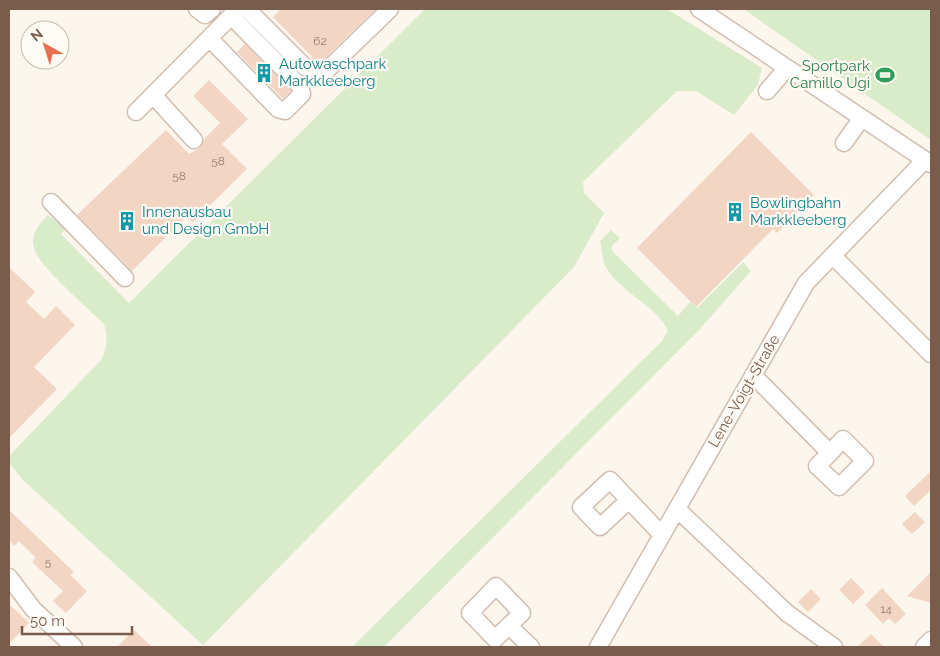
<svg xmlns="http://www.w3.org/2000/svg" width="940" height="656" font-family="Raleway,sans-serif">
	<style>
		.green { fill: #d8ecc9 }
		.building { fill: #f3d5c3 }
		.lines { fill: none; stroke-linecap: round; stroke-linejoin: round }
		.minor-casing { stroke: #d1beb0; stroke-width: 19 }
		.minor { stroke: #fff; stroke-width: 16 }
		.labels { text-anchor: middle; stroke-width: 4.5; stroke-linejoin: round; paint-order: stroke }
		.number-label { font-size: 12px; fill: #987a6a }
		.culture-label { font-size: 15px; fill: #0d838f; stroke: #fffaf3; text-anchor: start }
		.leisure-label { font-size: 15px; fill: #27864d; stroke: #fffaf3; text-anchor: end }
		.street-label { font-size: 15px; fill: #7a5c4d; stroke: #fffaf3 }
	</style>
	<rect width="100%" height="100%" fill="#fdf6ec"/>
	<path class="green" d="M425 9H667L762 68 758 85 734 115 696 91H677L583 182 584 193 604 213 574 267 203 645 22 479 9 463V456L102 359C107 346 108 338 104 324 89 309 38 266 34 248 30 234 39 224 48 215L66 228 61 234 129 303Z
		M743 9H931V140L745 10Z
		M611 230 620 238 611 247 613 252 678 316 690 302 697 308 743 262 751 271 698 331 384 647H352L662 341 668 331C657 305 618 292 605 265 602 258 602 248 600 241Z"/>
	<path class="building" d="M281 9H376L322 61 314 59 273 17Z
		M245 44 291 91 283 99 237 52Z
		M209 80 248 119 222 144 247 169 193 222 187 216 132 271 77 215 166 130 189 154 201 147 204 139 220 123 193 96Z
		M751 132 814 195 777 233 773 229 696 307 637 248Z
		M9 267 35 292 26 302 44 319 56 306 75 325 34 367 57 389 9 438Z
		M931 471V490L914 506 905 496Z
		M9 510 74 572 70 575 87 591 66 613 53 601 63 591 32 562 36 558 19 541 14 546 9 540Z
		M915 512 925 522 912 534 902 524Z
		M931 572V603L907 596Z
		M851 578 865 592 853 604 839 590Z
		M882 588 906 614 895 624 889 618 883 624 865 605Z
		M811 589 821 599 808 612 798 602Z
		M9 604 29 623 9 644Z
		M134 630 152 647H117Z
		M871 634 884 647H857Z"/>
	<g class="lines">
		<g class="minor-casing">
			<path id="minor" d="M197 9 205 15 212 9
				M247 9 305 67 325 72 390 9
				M699 9 931 164
				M209 38 278 109 285 111 302 94 300 86 231 16
				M767 91 787 68
				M153 95 194 140
				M136 112 238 9
				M844 143 861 119
				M51 202 125 278
				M833 256 931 354
				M753 375 830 453 817 466 839 487 865 461 843 439 830 453
				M629 500 600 527 581 507 610 480 662 535
				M677 509 787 613 834 647
				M9 577 33 609 74 647
				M496 586 522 613 495 639 470 613Z
				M509 626 531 647
				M598 647 806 283 925 160
				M924 647 931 640"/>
		</g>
		<use href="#minor" class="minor"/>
	</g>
	<defs>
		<g id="building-bare" transform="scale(1.5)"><path d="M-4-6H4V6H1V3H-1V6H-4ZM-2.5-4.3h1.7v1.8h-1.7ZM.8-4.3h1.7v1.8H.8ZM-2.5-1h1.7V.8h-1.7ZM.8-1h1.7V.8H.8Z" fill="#0f9aa8" stroke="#fffaf3" stroke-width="2.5" paint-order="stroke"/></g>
		<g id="stadium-bare" transform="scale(1.5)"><path d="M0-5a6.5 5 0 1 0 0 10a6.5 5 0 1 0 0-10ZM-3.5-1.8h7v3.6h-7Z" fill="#2e9e5b" stroke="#fffaf3" stroke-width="2.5" paint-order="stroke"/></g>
	</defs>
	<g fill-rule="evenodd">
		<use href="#building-bare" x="264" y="73"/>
		<use href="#stadium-bare" x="885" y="75"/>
		<use href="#building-bare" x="735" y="212"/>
		<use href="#building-bare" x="127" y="221"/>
	</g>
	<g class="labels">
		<g class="number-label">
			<text x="320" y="45">62</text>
			<text x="218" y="165">58</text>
			<text x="179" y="180">58</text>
			<text x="48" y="566">5</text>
			<text x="886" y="613">14</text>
		</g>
		<g class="culture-label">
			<text x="279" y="69">Autowaschpark<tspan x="279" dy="17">Markkleeberg</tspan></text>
			<text x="750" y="208">Bowlingbahn<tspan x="750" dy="17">Markkleeberg</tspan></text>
			<text x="142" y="217">Innenausbau<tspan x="142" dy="17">und Design GmbH</tspan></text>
		</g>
		<g class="leisure-label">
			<text x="870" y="71">Sportpark<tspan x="870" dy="17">Camillo Ugi</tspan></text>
		</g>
		<g class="street-label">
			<text transform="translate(744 391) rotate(-60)" y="5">Lene-Voigt-Straße</text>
		</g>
	</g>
	<rect width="940" height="656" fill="none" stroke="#7a5c4d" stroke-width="20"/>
	<g transform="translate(45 45) rotate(321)"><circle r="24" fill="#fffaf3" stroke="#cabbb1"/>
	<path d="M0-4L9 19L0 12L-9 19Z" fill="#e76f51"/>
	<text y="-8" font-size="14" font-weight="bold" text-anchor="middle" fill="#7a5c4d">N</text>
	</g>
	<path d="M22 626v8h110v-8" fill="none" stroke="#7a5c4d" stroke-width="2.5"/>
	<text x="30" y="626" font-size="15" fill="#7a5c4d" stroke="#fffaf3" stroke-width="4" paint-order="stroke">50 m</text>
</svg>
